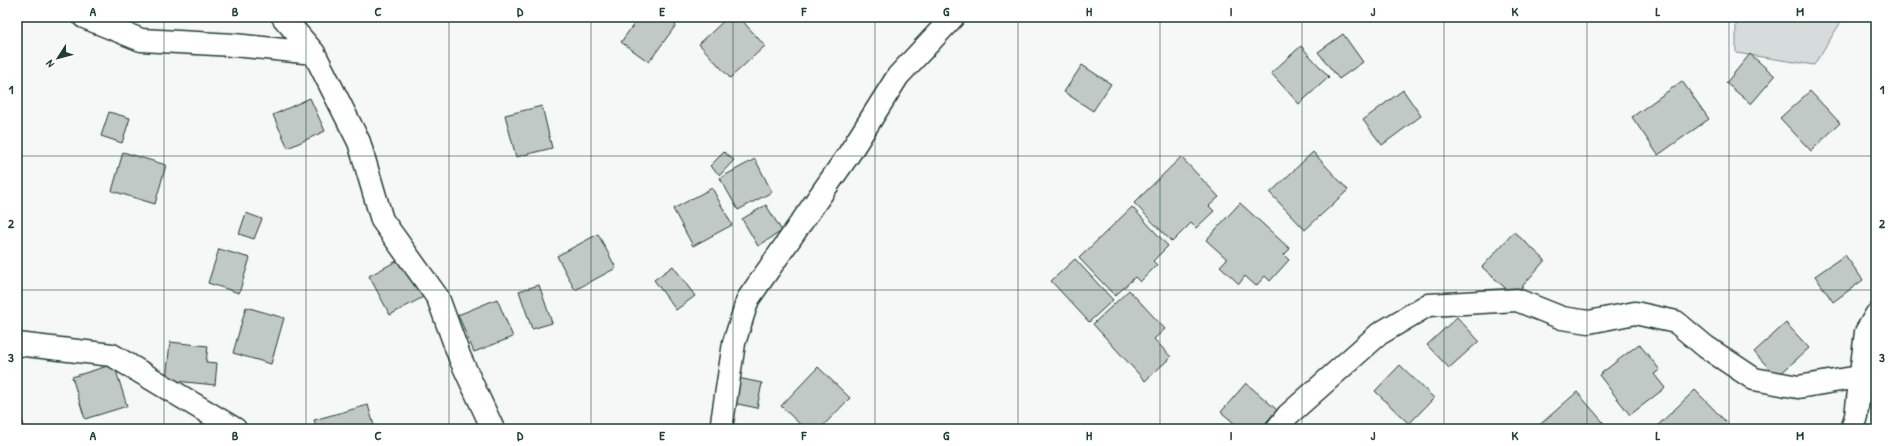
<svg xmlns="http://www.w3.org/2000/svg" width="1893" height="446" font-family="'Patrick Hand',sans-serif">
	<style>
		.green { fill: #d6dcdb; stroke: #7a8c88 }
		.building { fill: #c0c9c6; stroke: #1f3d34 }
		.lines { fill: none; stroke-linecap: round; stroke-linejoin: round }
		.minor-casing { stroke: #1f3d34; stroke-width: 25 }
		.minor { stroke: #fff; stroke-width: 22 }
		.grid { fill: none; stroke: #1f3d34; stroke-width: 1; stroke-opacity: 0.55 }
		.neatline { fill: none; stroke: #1f3d34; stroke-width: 1.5 }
		.grid-label { font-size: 13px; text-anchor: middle; font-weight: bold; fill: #1f3d34 }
	</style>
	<rect width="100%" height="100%" fill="#f6f7f7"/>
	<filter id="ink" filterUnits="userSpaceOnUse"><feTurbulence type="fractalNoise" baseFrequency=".025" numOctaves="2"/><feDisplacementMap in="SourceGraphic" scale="8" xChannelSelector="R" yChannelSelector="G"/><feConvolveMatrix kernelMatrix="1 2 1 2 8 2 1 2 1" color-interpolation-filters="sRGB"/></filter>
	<g filter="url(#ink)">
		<path class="green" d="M1736 17H1844L1814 65 1736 53Z"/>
		<path class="building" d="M639 17H665L676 25 649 62 621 42Z
			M728 17H739L765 46 730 78 699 44Z
			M1343 34 1363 62 1339 79 1318 52Z
			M1301 46 1329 77 1299 104 1271 73Z
			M1750 54 1775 76 1751 104 1726 83Z
			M1082 65 1111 84 1093 111 1064 92Z
			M1682 81 1709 119 1658 155 1632 117Z
			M1403 90 1421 116 1382 145 1363 120Z
			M1810 91 1840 123 1811 151 1780 118Z
			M310 98 325 131 288 148 273 115Z
			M542 106 552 148 516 157 505 115Z
			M109 112 130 118 122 143 101 136Z
			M123 152 166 165 155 204 112 191Z
			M724 152 734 160 720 175 710 166Z
			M1313 152 1348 190 1305 230 1270 193Z
			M1181 157 1219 197 1209 206 1214 211 1196 228 1191 223 1172 242 1134 203Z
			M755 159 772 192 738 210 720 178Z
			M712 188 732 225 693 246 673 209Z
			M1240 203 1290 249 1284 255 1289 260 1270 281 1265 276 1256 286 1245 276 1239 284 1220 266 1227 259 1206 240Z
			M766 205 782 231 758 246 742 219Z
			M1132 207 1168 246 1153 261 1157 265 1140 282 1135 277 1115 296 1079 258Z
			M246 213 262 219 254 239 239 234Z
			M1514 232 1545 260 1514 296 1482 267Z
			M598 234 616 268 575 290 557 256Z
			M219 249 250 258 239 293 208 283Z
			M1845 255 1863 280 1833 302 1815 276Z
			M404 257 425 296 390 315 369 276Z
			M1075 259 1113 300 1089 322 1051 281Z
			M673 266 695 296 676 310 654 280Z
			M539 285 552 323 532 329 519 291Z
			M1129 290 1165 329 1154 339 1171 357 1145 381 1093 324Z
			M497 299 513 337 474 352 458 315Z
			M246 307 284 318 271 364 233 353Z
			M1457 317 1479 341 1449 368 1427 345Z
			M1786 323 1809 348 1777 377 1754 352Z
			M170 342 208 346 206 362 217 363 215 385 166 380Z
			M1639 344 1660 370 1654 374 1665 388 1630 415 1599 375Z
			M114 364 127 406 85 419 72 377Z
			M1400 365 1434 398 1409 424 1375 391Z
			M818 367 850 398 820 429H805L781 406Z
			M738 378 762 383 757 408 733 403Z
			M1246 383 1277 410 1260 429H1241L1221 412Z
			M1695 390 1733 429H1654Z
			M1577 392 1609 429H1535Z
			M17 404 25 429H17Z
			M368 405 375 429H317L314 420Z
			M205 419 220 429H198Z"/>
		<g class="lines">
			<g class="minor-casing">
				<path id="minor" d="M84 17 141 40 234 45 314 53
					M283 17 314 53 359 142 382 220 438 298 460 358 493 429
					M17 344 112 355 235 429
					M721 429 734 343 748 299 849 154 898 76 953 17
					M1277 429 1288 415 1379 334 1428 305 1517 300 1562 318 1589 322 1635 313 1676 322 1706 347 1754 379 1798 387 1859 377
					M1852 429 1856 416 1866 332 1876 315"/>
			</g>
			<use href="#minor" class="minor"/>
		</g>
	</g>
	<path class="grid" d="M164 17V429M306 17V429M449 17V429M591 17V429M733 17V429M875 17V429M1018 17V429M1160 17V429M1302 17V429M1444 17V429M1587 17V429M1729 17V429M17 156H1876M17 290H1876"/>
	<rect width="1893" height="446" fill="none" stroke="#fff" stroke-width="44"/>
	<g transform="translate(58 58) rotate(234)" stroke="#ffffff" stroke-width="3" paint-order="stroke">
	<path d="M0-3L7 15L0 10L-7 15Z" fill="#1f3d34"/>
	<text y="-6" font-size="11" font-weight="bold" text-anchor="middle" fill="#1f3d34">N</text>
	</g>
	<rect x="22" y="22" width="1849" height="402" class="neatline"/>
	<g class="grid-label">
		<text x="93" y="16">A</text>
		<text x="235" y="16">B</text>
		<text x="378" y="16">C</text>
		<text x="520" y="16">D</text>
		<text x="662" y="16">E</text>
		<text x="804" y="16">F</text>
		<text x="946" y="16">G</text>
		<text x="1089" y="16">H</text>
		<text x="1231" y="16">I</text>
		<text x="1373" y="16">J</text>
		<text x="1515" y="16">K</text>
		<text x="1658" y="16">L</text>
		<text x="1800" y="16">M</text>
		<text x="11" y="94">1</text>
		<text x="1882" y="94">1</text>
		<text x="11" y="228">2</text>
		<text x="1882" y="228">2</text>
		<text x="11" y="362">3</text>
		<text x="1882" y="362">3</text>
		<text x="93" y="440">A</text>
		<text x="235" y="440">B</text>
		<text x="378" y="440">C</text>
		<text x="520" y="440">D</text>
		<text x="662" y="440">E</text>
		<text x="804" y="440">F</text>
		<text x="946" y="440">G</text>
		<text x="1089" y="440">H</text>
		<text x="1231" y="440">I</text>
		<text x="1373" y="440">J</text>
		<text x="1515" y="440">K</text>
		<text x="1658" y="440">L</text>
		<text x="1800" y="440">M</text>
	</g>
</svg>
